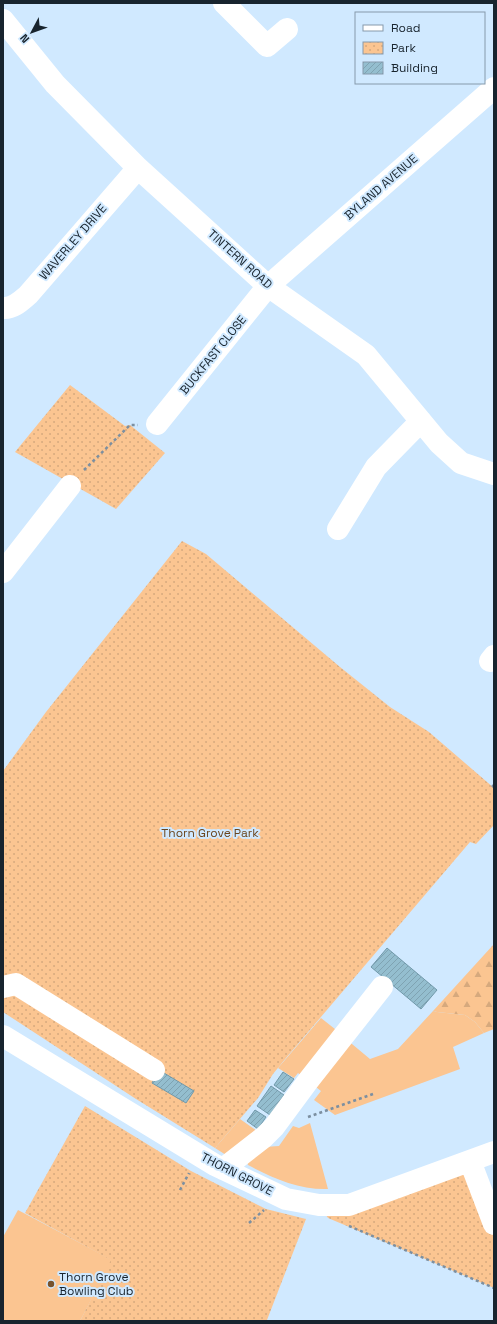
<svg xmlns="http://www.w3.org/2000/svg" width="497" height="1324" font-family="'Space Grotesk',sans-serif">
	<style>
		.grass { fill: #fbc591 }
		.forest { fill: url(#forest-firs) }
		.park { fill: url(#park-dots) }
		.building { fill: url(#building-hatch); stroke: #7199aa }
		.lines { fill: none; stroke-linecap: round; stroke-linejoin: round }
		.path { stroke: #7c8fa0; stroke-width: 2.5; stroke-dasharray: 3 3; stroke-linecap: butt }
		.minor { stroke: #fff; stroke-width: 22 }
		.poi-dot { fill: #77522d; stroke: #d0e9ff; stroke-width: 1.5 }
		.labels { text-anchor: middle; stroke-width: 4; stroke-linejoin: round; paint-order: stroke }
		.street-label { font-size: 12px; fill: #18242e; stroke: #d0e9ff }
		.park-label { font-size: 12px; fill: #6b461e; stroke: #d0e9ff }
		.poi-label { font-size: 12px; fill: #18242e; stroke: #d0e9ff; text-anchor: start }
	</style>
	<defs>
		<pattern id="forest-firs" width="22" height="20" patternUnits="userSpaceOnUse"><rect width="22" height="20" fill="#fbc591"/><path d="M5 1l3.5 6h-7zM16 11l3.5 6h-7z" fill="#d6a97d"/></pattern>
		<pattern id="park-dots" width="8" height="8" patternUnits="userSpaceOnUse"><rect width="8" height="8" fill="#fbc591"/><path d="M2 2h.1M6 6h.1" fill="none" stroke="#d6a97d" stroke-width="1.8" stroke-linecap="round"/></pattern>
		<pattern id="building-hatch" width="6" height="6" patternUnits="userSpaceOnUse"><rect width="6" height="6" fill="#94becf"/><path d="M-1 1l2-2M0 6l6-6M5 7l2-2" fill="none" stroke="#7fa3b2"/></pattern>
	</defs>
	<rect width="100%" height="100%" fill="#d0e9ff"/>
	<path class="grass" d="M433 1011 437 1012 465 1015 475 1022 484 1033 453 1047 460 1069 335 1115 314 1100 321 1091 312 1084 346 1039 370 1059 398 1049Z
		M321 1018 340 1033 305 1079 298 1073 294 1078 278 1068Z
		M240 1119 257 1131 226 1155 215 1148Z
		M310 1123 328 1189C300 1190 272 1178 248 1165L247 1162 264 1147 279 1146 293 1126 299 1128Z
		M18 1210 112 1260 80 1321H3V1237Z"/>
	<path class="forest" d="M494 944V1029L484 1033 475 1022 465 1015 437 1012 433 1011Z"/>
	<path class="park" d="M70 385 125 426 130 425 165 453 116 509 15 452Z
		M182 541 206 554 340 667 390 707 429 732 494 788V825L476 844 470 842 286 1058 273 1074 258 1098 215 1148 136 1099 3 1012V771L46 712Z
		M85 1106 191 1171 266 1209 306 1219 267 1320 269 1321H80L111 1260 25 1213Z
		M470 1161 494 1224V1288L328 1218 319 1205Z"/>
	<path class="building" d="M387 948 437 990 421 1009 371 967Z
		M159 1070 194 1091 186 1103 152 1083Z
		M283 1072 294 1079 284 1092 274 1085Z
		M271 1086 284 1095 270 1115 257 1106Z
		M255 1110 266 1117 258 1129 247 1121Z"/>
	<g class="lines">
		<path class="path" d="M84 470 130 425H138
			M492 787 494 785
			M308 1117 373 1094
			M180 1190 189 1173
			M249 1223 264 1210
			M349 1226 494 1288"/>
		<path class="minor" d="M224 3 267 46 287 29
			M3 20 55 84 138 168 268 286 366 355 439 443 461 463 494 474
			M3 308C13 309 21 301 28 295L138 168
			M157 424 268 286 494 88
			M338 529 376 467 421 421
			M3 572 70 486
			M490 661 494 656
			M3 987 16 984 154 1070
			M3 1036 215 1165 286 1199 319 1205H349L494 1152
			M470 1161 494 1224
			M223 1169 264 1137 274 1127 308 1081 382 987"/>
	</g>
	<circle class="poi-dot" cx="51" cy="1284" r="4"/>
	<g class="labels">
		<g class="street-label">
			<text transform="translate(381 187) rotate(-41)" y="4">BYLAND AVENUE</text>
			<text transform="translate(73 242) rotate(-49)" y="4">WAVERLEY DRIVE</text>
			<text transform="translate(240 259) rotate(42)" y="4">TINTERN ROAD</text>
			<text transform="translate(213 355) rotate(-51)" y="4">BUCKFAST CLOSE</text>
			<text transform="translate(237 1174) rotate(27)" y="4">THORN GROVE</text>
		</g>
		<g class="park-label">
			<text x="210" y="837">Thorn Grove Park</text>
		</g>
		<g class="poi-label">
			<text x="59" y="1281">Thorn Grove<tspan x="59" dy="14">Bowling Club</tspan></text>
		</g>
	</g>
	<rect width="497" height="1324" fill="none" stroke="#18242e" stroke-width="8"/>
	<rect x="355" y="12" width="130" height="72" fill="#d0e9ff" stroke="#869aab"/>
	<rect x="363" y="25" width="20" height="6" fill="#ffffff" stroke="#869aab"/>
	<text x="391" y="32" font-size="12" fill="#18242e">Road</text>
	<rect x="363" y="42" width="20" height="12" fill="url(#park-dots)" stroke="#869aab"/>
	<text x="391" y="52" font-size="12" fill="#18242e">Park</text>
	<rect x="363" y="62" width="20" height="12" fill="url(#building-hatch)" stroke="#869aab"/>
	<text x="391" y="72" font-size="12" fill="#18242e">Building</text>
	<g transform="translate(32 32) rotate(229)" stroke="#d0e9ff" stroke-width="3" paint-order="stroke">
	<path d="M0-3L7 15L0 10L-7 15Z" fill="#18242e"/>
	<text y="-6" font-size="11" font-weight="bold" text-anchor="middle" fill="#18242e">N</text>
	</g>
</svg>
